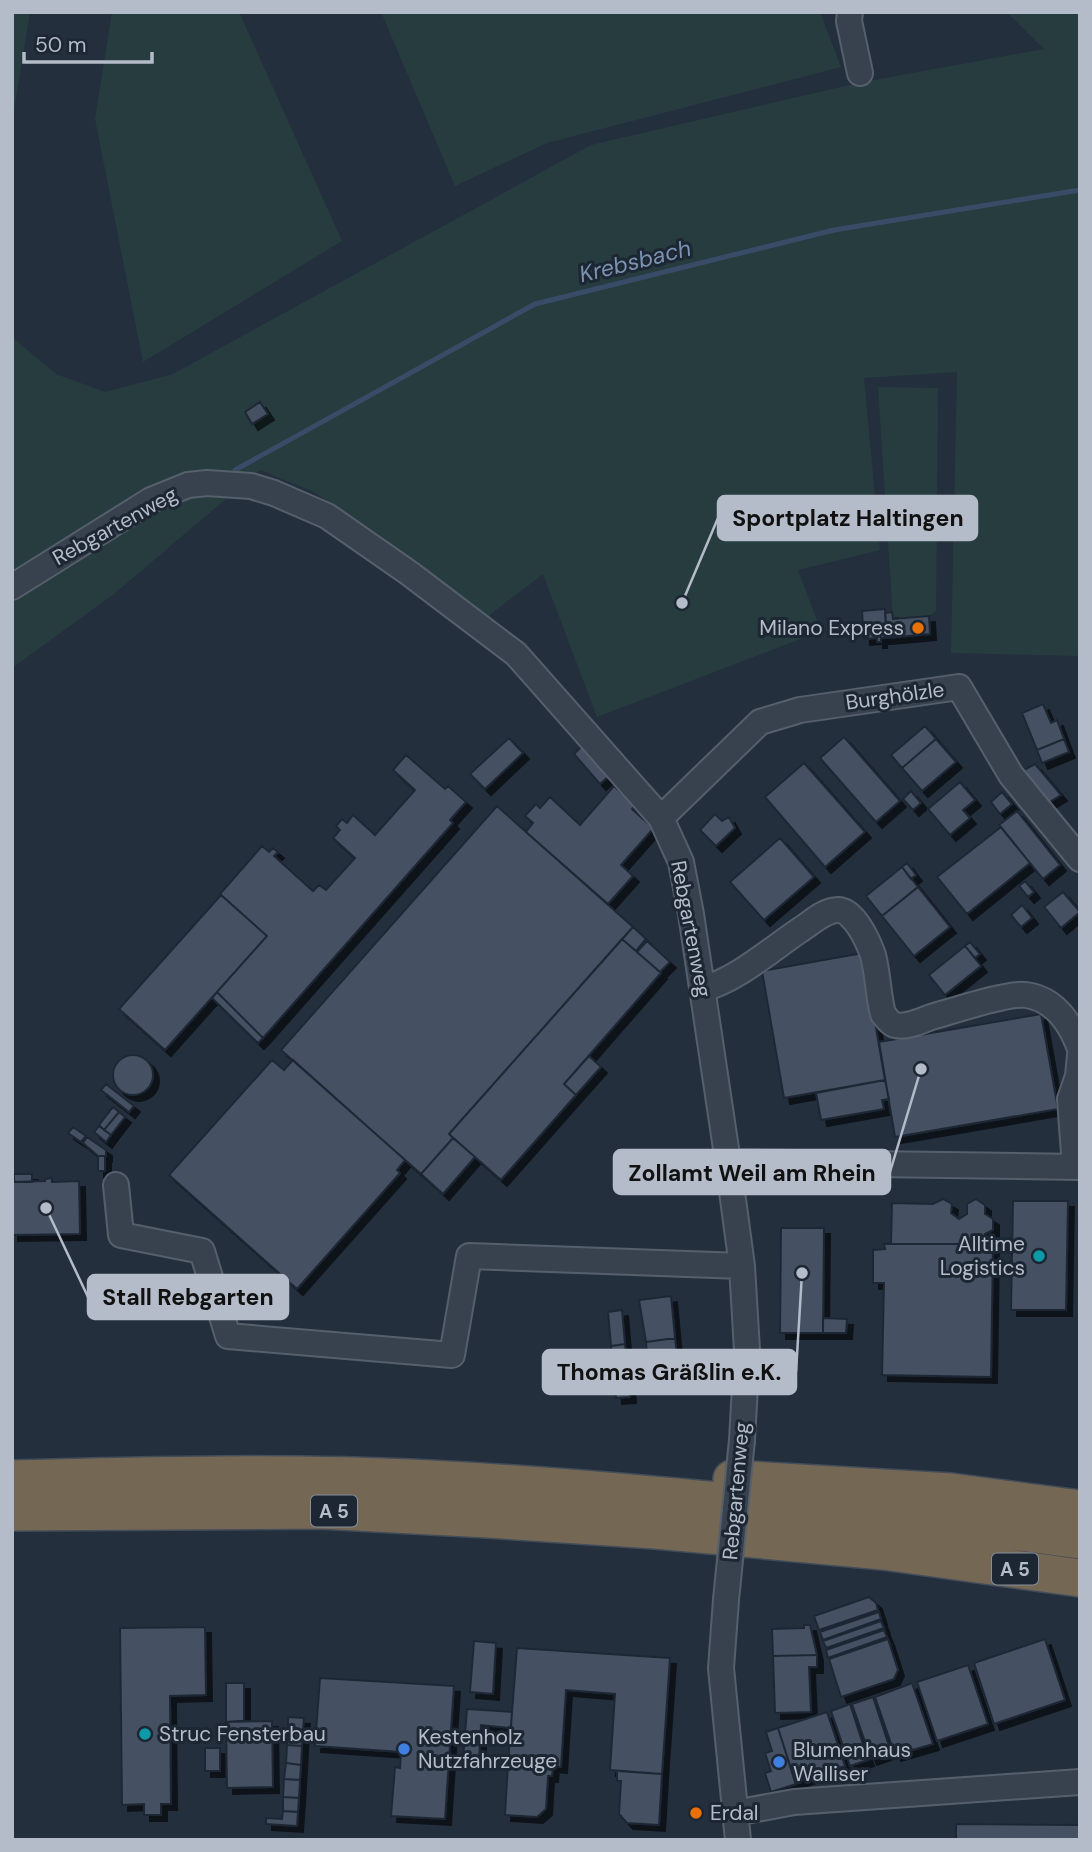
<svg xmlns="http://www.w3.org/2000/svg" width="1092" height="1852" font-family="'DM Sans',sans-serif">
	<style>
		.green { fill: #263c3f }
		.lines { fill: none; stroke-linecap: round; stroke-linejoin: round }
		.stream { stroke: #394c67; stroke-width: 5 }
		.building { fill: #455162; stroke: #1f2835; stroke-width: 2; filter: url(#shadow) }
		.minor-casing { stroke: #565f6c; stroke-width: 28 }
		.highway-casing { stroke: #434c59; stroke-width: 40 }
		.minor { stroke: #38414e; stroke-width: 24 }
		.highway { stroke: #746855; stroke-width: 37 }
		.minor-bridge-casing { stroke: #565f6c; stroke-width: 28; stroke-linecap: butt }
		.minor-bridge { stroke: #38414e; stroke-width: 24 }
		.food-dot { fill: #e8710a; stroke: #1d2633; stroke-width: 2.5 }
		.culture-dot { fill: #0f9aa8; stroke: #1d2633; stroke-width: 2.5 }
		.shop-dot { fill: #3f7fe0; stroke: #1d2633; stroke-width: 2.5 }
		.labels { text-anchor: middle; stroke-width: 6; stroke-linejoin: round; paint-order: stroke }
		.shield { fill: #1d2633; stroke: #878f9c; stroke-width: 2 }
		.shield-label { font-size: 19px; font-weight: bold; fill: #b4bcc9 }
		.street-label { font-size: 21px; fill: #b4bcc9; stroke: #1d2633 }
		.poi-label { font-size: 21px; fill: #b4bcc9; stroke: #1d2633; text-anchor: start }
		.water-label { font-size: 23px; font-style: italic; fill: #7c92b1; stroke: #1d2633 }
		.leader { fill: none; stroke: #b4bcc9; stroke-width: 2.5 }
		.callout-dot { fill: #b4bcc9; stroke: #1d2633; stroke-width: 2.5 }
		.callout { fill: #b4bcc9; stroke: #b4bcc9; stroke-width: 2.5 }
		.callout-label { font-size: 23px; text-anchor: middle; font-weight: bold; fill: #111 }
	</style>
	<defs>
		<filter id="shadow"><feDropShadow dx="6" dy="6" stdDeviation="0" flood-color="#0009"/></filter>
	</defs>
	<rect width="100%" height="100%" fill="#242f3e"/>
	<path class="green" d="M12 12H30L12 123Z
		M112 12H239L342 241 143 362 95 119Z
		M381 12H820L841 67 547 143 455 186Z
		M1007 12H1080V656L951 653 957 372 864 378 880 550 798 570 821 631 597 717 543 574 487 617 418 562 314 492 260 470 114 594 12 668V337L56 374 105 392 173 374 591 145 858 83 1044 49Z
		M878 387 938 388 936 611 929 616 893 619Z"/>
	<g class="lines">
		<path class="stream" d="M235 470 535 304 834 230 1080 190"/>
	</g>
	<path class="building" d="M260 402 268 414 252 424 245 412Z
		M885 609 887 638H881V642H877V638L864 639 862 611Z
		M892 612 893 619 929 616 930 634 887 638 885 613Z
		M1043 704 1051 723 1057 720 1064 739 1037 750 1022 713Z
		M925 726 936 739 902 768 891 755Z
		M844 737 900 801 876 822 820 758Z
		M509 738 523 753 485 789 470 774Z
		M936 739 956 762 922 791 902 768Z
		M1064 739 1069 752 1042 763 1037 750Z
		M582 746 609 776 600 784 574 754Z
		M406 755 445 789 448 786 466 802 450 820 453 823 263 1038 217 992 267 936 220 894 262 846 269 852 273 848 278 852 274 856 313 891 319 885 326 890 355 858 333 838 340 830 336 826 342 819 347 823 353 815 375 835 415 790 393 770Z
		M804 763 865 832 825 867 765 797Z
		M1035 764 1061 795 1048 803 1022 771Z
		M960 782 975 800 963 810 970 818 950 835 928 809Z
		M614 786 635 805 632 809 651 826 652 830 621 865 633 876 608 904 526 832 533 823 525 816 536 804 540 808 550 797 580 825Z
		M911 791 921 803 913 810 903 799Z
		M1002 792 1012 804 1000 814 991 802Z
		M497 806 633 927 449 1134 453 1138 421 1174 281 1050Z
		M1017 811 1060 865 1043 879 999 825Z
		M715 814 722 821 729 817 735 828 716 846 700 830Z
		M1001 827 1030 863 967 914 937 877Z
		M780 838 814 877 764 920 730 882Z
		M907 863 916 875 911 879 902 867Z
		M902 867 918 887 882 916 866 896Z
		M1025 881 1034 892 1028 897 1019 886Z
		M918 887 950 927 914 956 882 916Z
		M1063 892 1080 912 1061 928 1044 907Z
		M221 895 267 936 165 1050 119 1009Z
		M1022 905 1032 918 1021 927 1011 915Z
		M633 927 646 939 636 951 622 939Z
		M622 939 661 973 564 1084 576 1095 501 1180 449 1134Z
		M647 941 670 962 660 972 637 952Z
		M970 942 980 954 975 958 965 946Z
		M965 946 981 966 945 995 929 975Z
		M863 953 885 1080 784 1098 762 971Z
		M217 992 263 1038 258 1043 212 998Z
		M1041 1014 1058 1109 895 1137 879 1042Z
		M113 1075a20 20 0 1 1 40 0a20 20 0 1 1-40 0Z
		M589 1056 601 1067 576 1095 564 1084Z
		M272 1060 284 1070 293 1060 405 1160 397 1170 400 1173 297 1289 169 1175Z
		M885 1080 889 1099 882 1100 884 1109 821 1120 816 1093Z
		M106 1084 134 1106 129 1112 101 1090Z
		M113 1107 119 1112 104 1130 99 1125Z
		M119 1112 125 1117 111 1135 104 1130Z
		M99 1126 111 1135 106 1142 94 1132Z
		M73 1127 86 1136 81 1142 68 1133Z
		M87 1137 106 1150V1156H98L83 1143Z
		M453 1138 475 1157 443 1194 421 1174Z
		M98 1156H105V1171H98Z
		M14 1174H32V1182H14Z
		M52 1178V1182L79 1181 80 1234 12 1235V1182L45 1181V1179Z
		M943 1199 952 1204 951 1213 959 1219 967 1214V1204L976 1199 985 1205V1214L993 1219V1230L985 1234 984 1244H884L891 1243 892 1203 933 1204Z
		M1013 1201H1068L1066 1310H1011Z
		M781 1228H824L823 1333H780Z
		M884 1244H993L991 1377 882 1375 884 1283H873V1250L885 1249Z
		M671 1296 675 1338 646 1342 639 1300Z
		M622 1310 625 1344 611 1346 608 1312Z
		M823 1318 847 1319 846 1333H823Z
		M675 1338 680 1380 649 1384 646 1342Z
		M625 1344 630 1397 616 1398 611 1346Z
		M869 1597 876 1603 878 1610 819 1630 814 1616Z
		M879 1612 881 1619 823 1640 820 1632Z
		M881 1621 884 1628 826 1648 823 1641Z
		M804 1625H810L817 1655 773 1656 772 1629 804 1628Z
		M205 1627 206 1695 170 1696 171 1804H161V1815H144V1804L122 1805 120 1628Z
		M884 1630 887 1637 828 1658 826 1650Z
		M888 1639 898 1670 894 1679 841 1697 829 1659Z
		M1045 1639 1065 1700 994 1724 974 1663Z
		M474 1641 496 1643 493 1694 470 1692Z
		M517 1648 670 1658 662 1774 610 1770 615 1694 566 1690 561 1767 508 1763Z
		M817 1655V1667H809L811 1712 775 1713 773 1656Z
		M968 1665 988 1724 937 1741 917 1682Z
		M320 1678 454 1686 445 1819 391 1816 395 1767 400 1768 401 1752 315 1746Z
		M226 1683H244V1721L226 1722Z
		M912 1683 933 1744 895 1755 875 1697Z
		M873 1697 891 1752 871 1759 852 1704Z
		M850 1704 868 1760 850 1766 831 1711Z
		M467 1709 512 1712 511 1728 481 1725 479 1760 463 1759Z
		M827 1712 845 1766 795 1782 778 1728Z
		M288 1717 304 1718 303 1730 288 1729Z
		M272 1721 273 1787 227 1788 226 1722Z
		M778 1728 796 1784 771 1792 765 1773 771 1771 765 1753 772 1751 766 1732Z
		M288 1729 303 1730 302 1746 287 1745Z
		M287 1745 302 1746 301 1765 286 1763Z
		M205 1748H220V1771H205Z
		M286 1763 301 1765 300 1780 284 1779Z
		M508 1763 553 1766 552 1776H548L546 1809 537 1817 505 1815Z
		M617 1771 662 1774 659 1825 627 1823 619 1814 621 1781H617Z
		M284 1779 300 1780 299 1798 283 1797Z
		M283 1797 299 1798 298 1812 283 1811Z
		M283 1811 298 1812 297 1826 266 1824V1818L282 1819Z
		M956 1824 1080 1825V1840H956Z"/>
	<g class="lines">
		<g class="minor-casing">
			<path id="minor" d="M850 12 849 21 860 73
				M12 587 151 500 188 485 207 483 251 486 274 493 327 516 409 573 516 654 661 818 681 862 691 914 728 1162 742 1266 747 1350 742 1440
				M661 818 760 722 800 710 959 687 1011 775 1080 859
				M703 989C738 979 769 951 800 930 810 924 824 910 838 910 854 910 868 941 873 955 878 974 878 995 883 1014 887 1018 889 1023 895 1025 906 1028 921 1021 931 1017 950 1012 1009 992 1026 995 1055 999 1071 1024 1080 1049
				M728 1162 1080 1167
				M1075 1167 1070 1099 1078 1076 1080 1055
				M116 1185 121 1235 202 1251 228 1336 452 1355 469 1256 742 1266
				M726 1600 721 1668 738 1840
				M735 1813 794 1802 1080 1782"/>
		</g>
		<g class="highway-casing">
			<path id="highway" d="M12 1479C151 1475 291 1472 430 1479 627 1489 824 1512 1020 1532L1080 1540
				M732 1479 951 1492 1080 1509
				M12 1512 321 1510 487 1519 655 1530 883 1551 1080 1578"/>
		</g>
		<use href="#minor" class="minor"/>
		<use href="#highway" class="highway"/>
		<g class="minor-bridge-casing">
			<path id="minor-bridge" d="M726 1600 742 1440"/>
		</g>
		<use href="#minor-bridge" class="minor-bridge"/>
	</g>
	<g class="food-dot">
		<circle cx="918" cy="628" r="7"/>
		<circle cx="696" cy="1813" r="7"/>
	</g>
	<g class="culture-dot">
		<circle cx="1039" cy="1256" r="7"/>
		<circle cx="145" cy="1734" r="7"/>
	</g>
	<g class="shop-dot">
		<circle cx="404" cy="1749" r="7"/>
		<circle cx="779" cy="1762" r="7"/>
	</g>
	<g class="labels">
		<g class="shield">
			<rect x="311" y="1495.5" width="46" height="31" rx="5"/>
			<rect x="992" y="1553.5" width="46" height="31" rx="5"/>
		</g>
		<g class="shield-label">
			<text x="334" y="1518">A 5</text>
			<text x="1015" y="1576">A 5</text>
		</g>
		<g class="street-label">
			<text transform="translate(115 526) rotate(-29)" y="7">Rebgartenweg</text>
			<text transform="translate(895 696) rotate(-8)" y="7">Burghölzle</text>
			<text transform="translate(691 929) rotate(79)" y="7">Rebgartenweg</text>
			<text transform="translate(736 1491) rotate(-85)" y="7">Rebgartenweg</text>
		</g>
		<g class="poi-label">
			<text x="904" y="635" text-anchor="end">Milano Express</text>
			<text x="1025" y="1251" text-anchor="end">Alltime<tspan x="1025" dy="24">Logistics</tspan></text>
			<text x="159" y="1741">Struc Fensterbau</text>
			<text x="418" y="1744">Kestenholz<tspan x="418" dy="24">Nutzfahrzeuge</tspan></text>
			<text x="793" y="1757">Blumenhaus<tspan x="793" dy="24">Walliser</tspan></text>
			<text x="710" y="1820">Erdal</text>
		</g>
		<g class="water-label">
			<text transform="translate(635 261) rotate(-14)" y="8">Krebsbach</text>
		</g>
	</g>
	<path class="leader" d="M682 603L718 518M921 1069L890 1172M46 1208L88 1297M802 1273L796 1372"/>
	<g class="callout-dot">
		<circle cx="682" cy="603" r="7"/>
		<circle cx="921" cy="1069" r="7"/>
		<circle cx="46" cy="1208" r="7"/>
		<circle cx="802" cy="1273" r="7"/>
	</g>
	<g class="callout">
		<rect x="718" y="496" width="259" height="44" rx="7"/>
		<rect x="614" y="1150" width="276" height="44" rx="7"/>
		<rect x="88" y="1275" width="200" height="44" rx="7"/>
		<rect x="543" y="1350" width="253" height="44" rx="7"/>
	</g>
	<g class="callout-label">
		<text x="848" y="526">Sportplatz Haltingen</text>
		<text x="752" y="1181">Zollamt Weil am Rhein</text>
		<text x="188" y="1305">Stall Rebgarten</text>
		<text x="669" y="1380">Thomas Gräßlin e.K.</text>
	</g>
	<rect width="1092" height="1852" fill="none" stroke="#b4bcc9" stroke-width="28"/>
	<path d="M24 52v10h128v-10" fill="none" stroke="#b4bcc9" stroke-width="3.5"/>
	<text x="35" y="52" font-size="21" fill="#b4bcc9" stroke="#1d2633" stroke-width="5" paint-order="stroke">50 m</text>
</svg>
